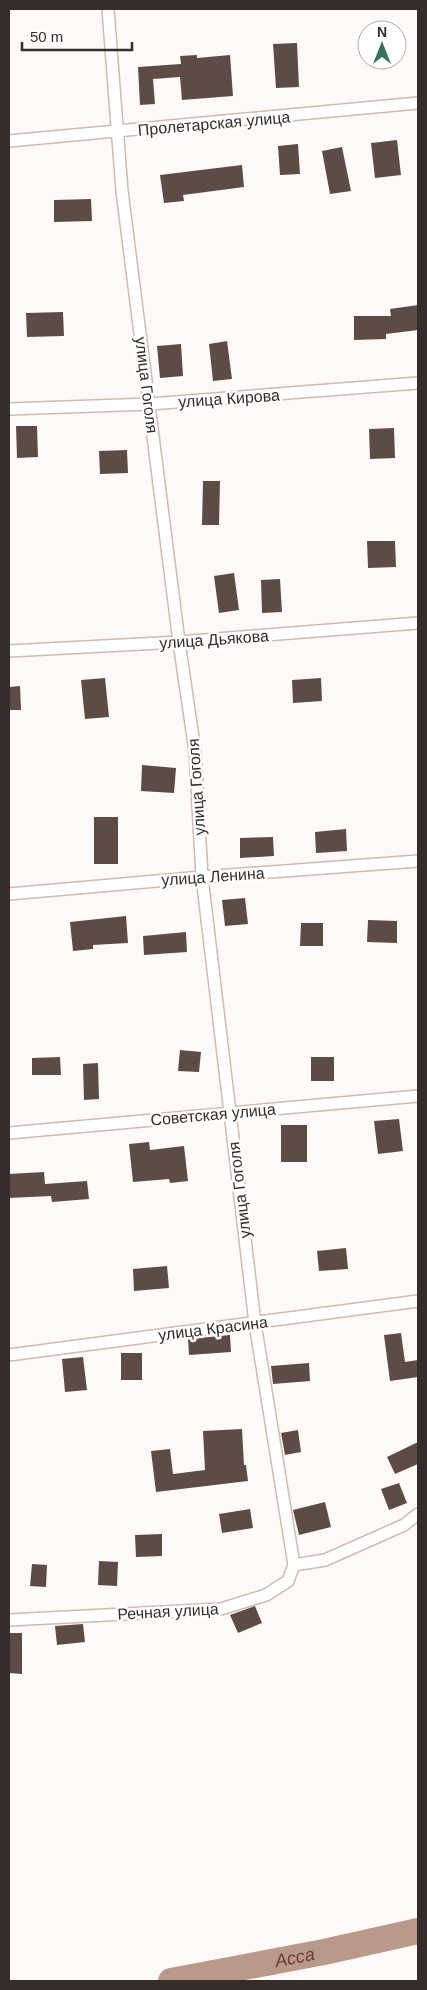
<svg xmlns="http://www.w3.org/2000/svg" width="427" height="1990" font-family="Helvetica,sans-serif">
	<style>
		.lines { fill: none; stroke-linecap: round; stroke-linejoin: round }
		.river { stroke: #b9998c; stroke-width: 26 }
		.building { fill: #5d4c45 }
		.street-casing { stroke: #cfbbb2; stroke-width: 14 }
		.street { stroke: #fff; stroke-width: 11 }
		.labels { text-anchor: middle; stroke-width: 5; stroke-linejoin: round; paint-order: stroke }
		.street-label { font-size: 16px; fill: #352d2a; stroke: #fff }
		.water-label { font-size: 18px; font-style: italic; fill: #693b27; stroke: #fff }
	</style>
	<rect width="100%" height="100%" fill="#fffaf8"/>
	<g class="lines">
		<path class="river" id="s1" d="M171 1981 324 1952 418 1931"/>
	</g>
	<path class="building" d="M297 43 299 87 276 88 273 44Z
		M197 55V58L230 55 233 96 182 100 180 77 153 79 155 104 140 105 138 67 181 64 180 56Z
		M397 140 401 175 375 178 371 143Z
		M298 144 300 174 280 175 278 146Z
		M342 147 351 191 330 194 322 151Z
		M242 165 244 187 183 195 184 201 164 203 160 175Z
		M91 199 92 221 54 222V200Z
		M418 305V330L386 334V339L354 340V316H391L390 309Z
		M63 312 64 336 27 337 26 313Z
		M227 341 232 379 213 381 209 344Z
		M181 344 183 376 160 378 157 346Z
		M16 426H37L38 457 17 458Z
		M394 428 395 458 370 459 369 429Z
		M127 450 128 473 100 474 99 451Z
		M203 481H220L219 525H202Z
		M367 541H395L396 567 368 568Z
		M234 573 239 610 219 613 214 576Z
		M280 579 282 612 262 613 261 580Z
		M105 678 109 717 85 719 81 680Z
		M321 678 322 701 293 703 292 680Z
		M20 686 21 710H9V687Z
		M142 765 176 768 174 793 141 791Z
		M94 817H118V864H94Z
		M346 829 347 851 316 853 315 832Z
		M273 837 274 856 240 858V838Z
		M245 898 248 924 225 926 222 900Z
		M126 916 128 943 93 945V949L73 951 70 922Z
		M368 920 397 921V943L367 942Z
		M301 923H323V946H300Z
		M186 932 187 952 144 955 143 936Z
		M180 1050 201 1052 199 1072 178 1071Z
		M60 1057 61 1075H32V1058Z
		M311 1057H334V1081H311Z
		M98 1063 99 1099 84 1100 83 1064Z
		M399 1119 403 1151 378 1154 374 1121Z
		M281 1125H307V1162H281Z
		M149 1142 150 1150 184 1146 188 1181 170 1183 169 1179 133 1182 129 1144Z
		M44 1172 45 1184 87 1181 89 1199 52 1202 51 1196 9 1198V1174Z
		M346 1248 348 1269 319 1271 317 1251Z
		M167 1266 169 1288 134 1291 133 1269Z
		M401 1333 405 1362 418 1360V1377L390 1381 384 1335Z
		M230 1335 231 1352 189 1355 188 1339Z
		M121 1353H142V1380H121Z
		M83 1357 87 1390 65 1392 62 1359Z
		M309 1363 310 1381 273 1384 271 1366Z
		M242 1429 244 1465H246L248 1481 156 1492 151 1451 170 1449 173 1474 205 1470 203 1431Z
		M298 1430 301 1452 285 1455 281 1433Z
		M418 1442V1464L395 1474 387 1457Z
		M399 1483 407 1503 389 1510 381 1489Z
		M325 1502 331 1527 299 1535 293 1510Z
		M250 1509 253 1528 222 1533 219 1514Z
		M162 1534V1556L136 1557 135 1535Z
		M99 1561 118 1562 117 1586 98 1585Z
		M32 1564 47 1565 46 1587 30 1586Z
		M255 1606 262 1623 238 1633 230 1615Z
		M83 1624 85 1642 57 1645 55 1626Z
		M9 1633H22V1674L9 1673Z"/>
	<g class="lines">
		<g class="street-casing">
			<path id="street" d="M108 9 122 191 179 642 195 751 202 877 255 1323 294 1565
				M9 141 418 103
				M9 409 150 404 418 383
				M9 651 179 642 418 623
				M9 894 202 877 418 861
				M9 1133 418 1096
				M9 1355 418 1301
				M9 1620 221 1609 266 1595 288 1581 294 1565 325 1560 404 1525 418 1514"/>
		</g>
		<use href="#street" class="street"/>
	</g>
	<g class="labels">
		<g class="street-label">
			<text transform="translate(214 123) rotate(-5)" y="6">Пролетарская улица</text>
			<text transform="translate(147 385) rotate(83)" y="6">улица Гоголя</text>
			<text transform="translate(229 398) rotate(-4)" y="6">улица Кирова</text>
			<text transform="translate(214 639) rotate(-4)" y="6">улица Дьякова</text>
			<text transform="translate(196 787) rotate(-94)" y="6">улица Гоголя</text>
			<text transform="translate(213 876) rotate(-4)" y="6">улица Ленина</text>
			<text transform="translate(213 1114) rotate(-5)" y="6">Советская улица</text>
			<text transform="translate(239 1190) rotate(-97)" y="6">улица Гоголя</text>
			<text transform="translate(213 1328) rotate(-7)" y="6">улица Красина</text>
			<text transform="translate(168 1611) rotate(-3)" y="6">Речная улица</text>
		</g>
		<g class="water-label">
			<text dy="6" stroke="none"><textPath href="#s1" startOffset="126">Асса</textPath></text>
		</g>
	</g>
	<rect width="427" height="1990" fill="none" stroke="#352d2a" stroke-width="20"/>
	<g transform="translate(382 45)"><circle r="24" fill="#ffffff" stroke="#aeabaa"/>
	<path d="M0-4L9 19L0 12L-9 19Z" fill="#37735e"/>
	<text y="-8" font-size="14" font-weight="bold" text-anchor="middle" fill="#352d2a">N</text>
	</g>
	<path d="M22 42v8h110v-8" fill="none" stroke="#352d2a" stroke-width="2.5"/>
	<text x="30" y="42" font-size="15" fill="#352d2a" stroke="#ffffff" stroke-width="4" paint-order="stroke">50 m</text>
</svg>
